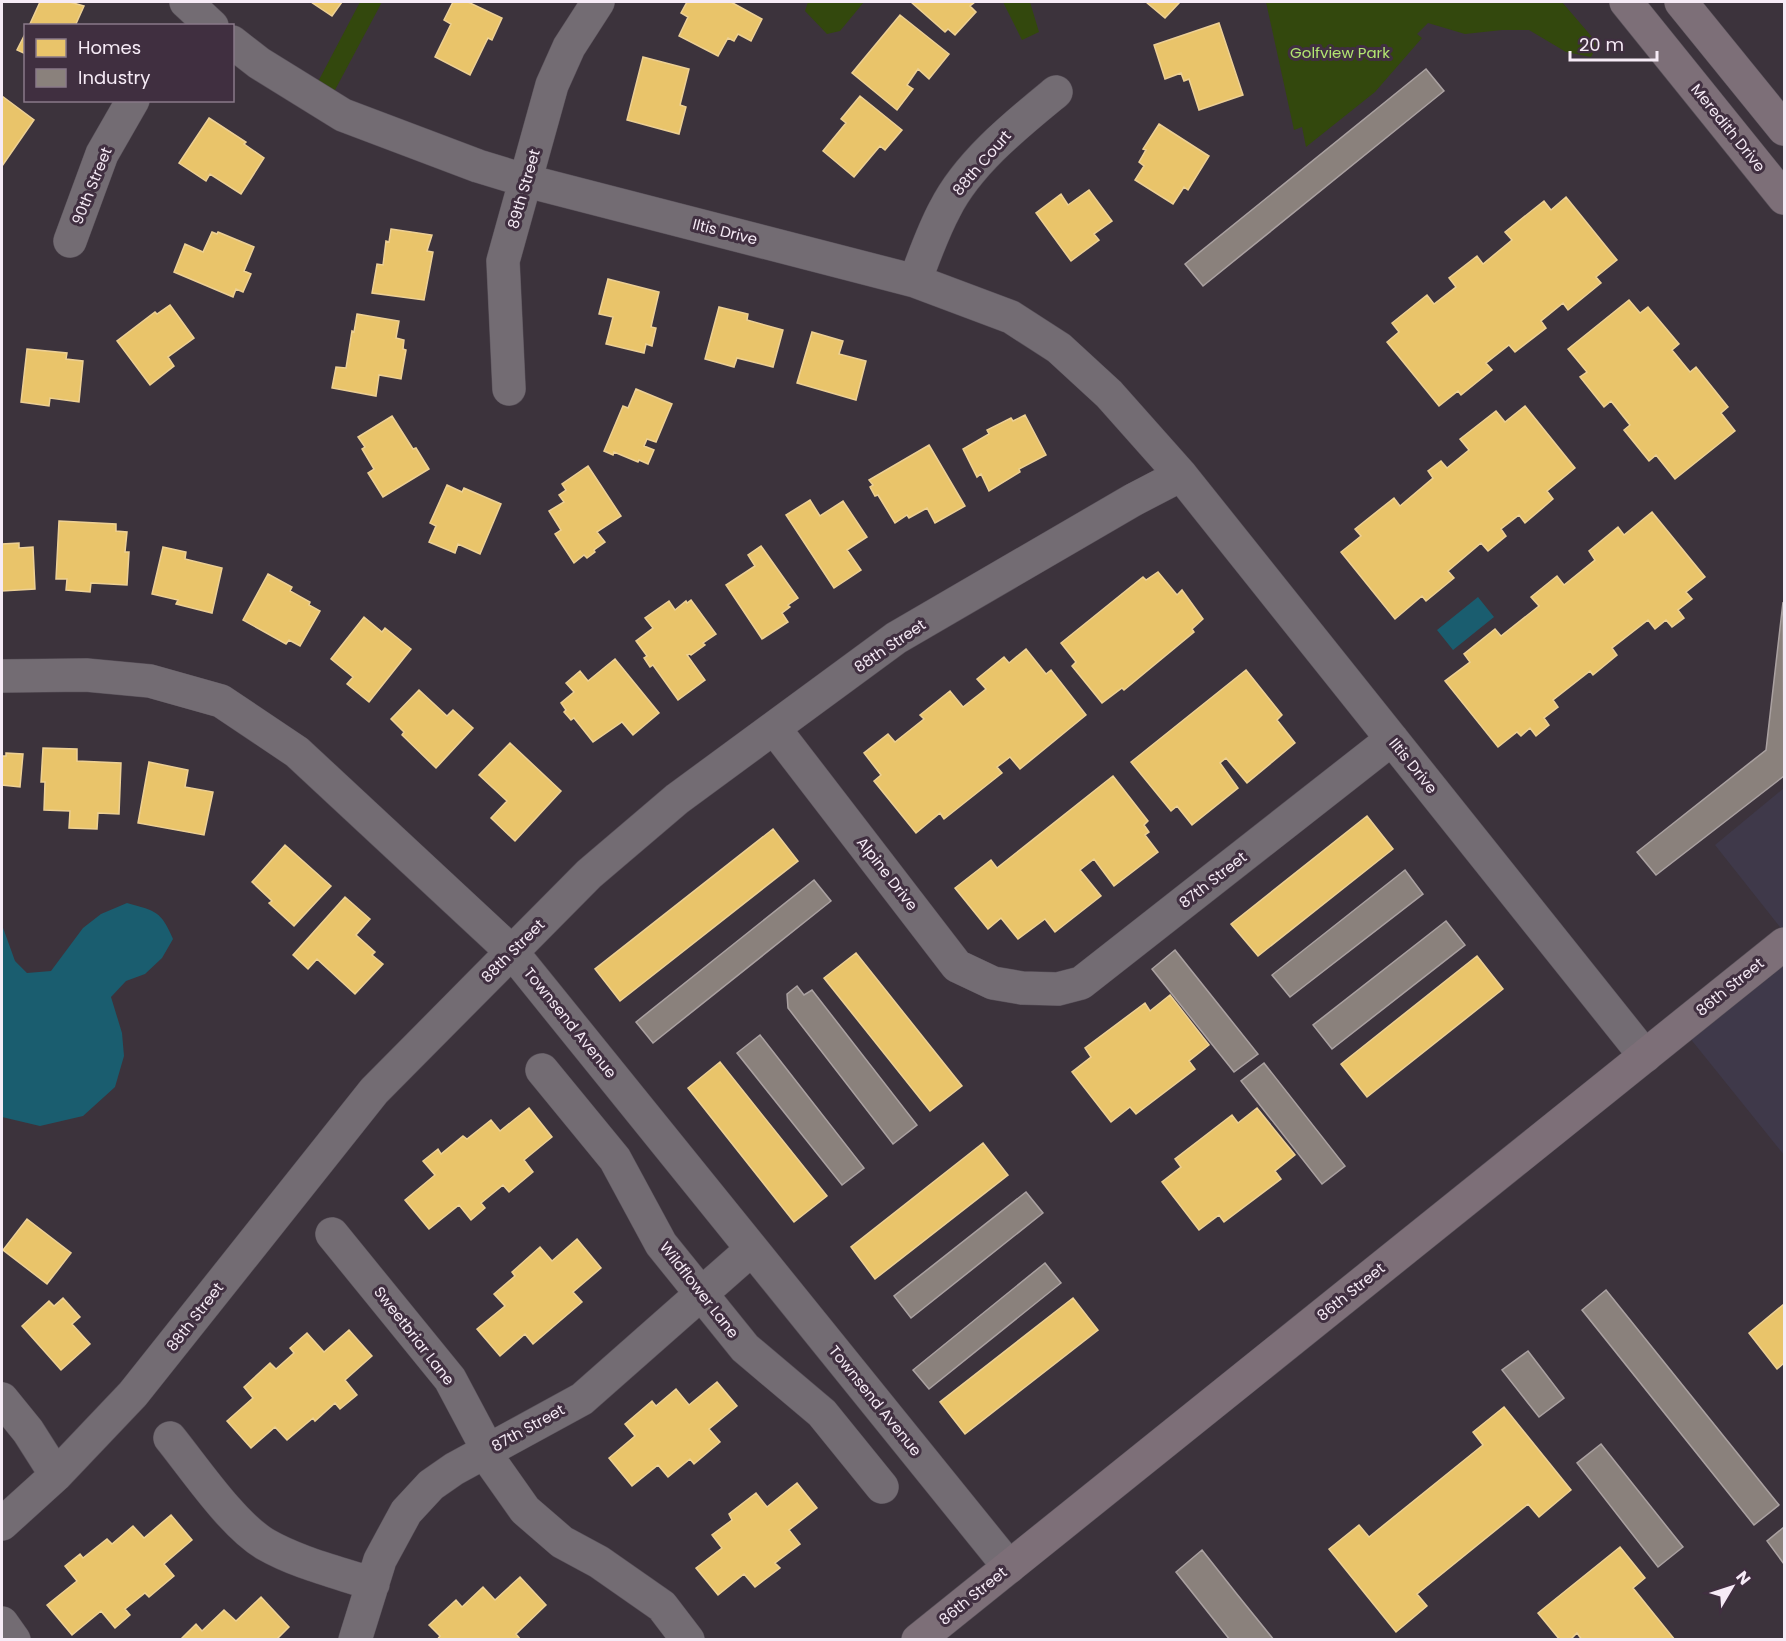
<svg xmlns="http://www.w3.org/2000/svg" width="1786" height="1641" font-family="Poppins,sans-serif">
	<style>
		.commercial { fill: #3f394a }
		.green { fill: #33480d }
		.water { fill: #1a5d6f }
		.homes { fill: #e9c46a; stroke: #edd094; stroke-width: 1.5 }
		.industry { fill: #8a817c; stroke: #aaa1a1; stroke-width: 1.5 }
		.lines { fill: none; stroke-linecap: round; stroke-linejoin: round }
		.minor-casing { stroke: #59515a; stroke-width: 34 }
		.major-casing { stroke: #59515a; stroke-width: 34 }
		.minor { stroke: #736c73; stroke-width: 33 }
		.major { stroke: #7d6f78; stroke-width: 33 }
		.labels { text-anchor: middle; stroke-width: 6; stroke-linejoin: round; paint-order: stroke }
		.park-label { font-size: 15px; fill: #b2e571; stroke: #402f40 }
		.street-label { font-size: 15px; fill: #f6ebf6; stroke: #402f40 }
	</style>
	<rect width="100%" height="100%" fill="#3c333c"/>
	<path class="commercial" d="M1784 788V932L1715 845Z
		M1784 944V1155L1681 1027Z"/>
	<path class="green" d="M360 2H382L327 105 311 95Z
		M808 2H864L840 31 827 34 805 11Z
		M1003 2H1030L1039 32 1022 40Z
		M1266 2H1562L1598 44 1591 57 1566 52 1529 30H1502L1465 34 1428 23 1417 34 1422 38 1375 92 1306 147 1302 127 1294 130Z"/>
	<path class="water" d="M1478 597 1494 617 1453 650 1437 630Z
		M127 903C156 911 161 911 173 939L162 958 145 974 126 981 111 997 122 1033 124 1056 115 1087 83 1116 40 1126 2 1117V925L15 961 27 973 51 971 83 928 101 914Z"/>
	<path class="homes" d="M40 2H70L84 6 75 26H29Z
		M311 2H342L332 16Z
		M453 2H468L502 18 492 40 488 38 470 75 435 57 451 24 444 20Z
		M687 2H731L762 19 751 41 738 34 734 41 728 38 718 56 679 36 688 17 681 13Z
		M911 2H975L970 6 976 12 955 35 948 29 945 32Z
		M1146 2H1180L1165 18Z
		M900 15 949 54 929 79 918 69 907 85 913 89 897 110 852 73Z
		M1219 23 1243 95 1199 110 1189 79 1184 81 1181 73 1165 79 1154 45Z
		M26 32V54L17 50Z
		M643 57 689 69 680 105 686 107 679 134 627 120Z
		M2 96 34 120 2 166Z
		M860 96 902 130 885 150 880 146 854 177 823 151 846 123 841 119Z
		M209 118 246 142 244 144 264 158 241 194 210 174 206 181 179 163Z
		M1159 124 1209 156 1188 190 1184 187 1173 204 1135 180 1144 166 1139 162 1146 150 1143 149Z
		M1089 190 1112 221 1094 234 1099 240 1071 261 1036 213 1061 194 1068 205Z
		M1566 197 1617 260 1596 277 1601 283 1568 310 1563 303 1541 321 1546 328 1515 352 1509 345 1486 363 1492 370 1461 395 1458 391 1439 406 1387 342 1399 332 1392 323 1427 295 1434 304 1456 287 1449 278 1477 256 1483 264 1512 240 1505 232 1544 201 1551 210Z
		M391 229 432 235 427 251 433 252 424 300 372 293 377 264 383 265 386 241 389 242Z
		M212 232 217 234 218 232 254 247 244 271 251 274 243 292 236 289 233 297 174 272 185 244 203 252Z
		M608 279 659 292 651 327 656 328 652 346 646 344 644 353 606 344 613 317 599 314Z
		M1629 300 1640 313 1648 307 1679 344 1672 350 1690 372 1696 367 1728 407 1721 413 1735 431 1675 479 1656 455 1649 461 1624 430 1630 425 1611 401 1604 407 1580 377 1587 372 1568 349Z
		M170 305 194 338 168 357 174 366 150 385 117 341 155 312 157 314Z
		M719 307 748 314 747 320 783 330 773 367 737 358 734 367 705 359Z
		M357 314 399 321 396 338 404 340 403 349 406 350 401 379 379 375 376 396 332 388 336 367 346 368 352 331 354 332Z
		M812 332 843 341 839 354 866 361 856 400 797 383Z
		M27 349 67 353 66 359 83 361 79 402 50 398 49 406 21 402Z
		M636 389 672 404 656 442 647 439 644 446 654 450 648 464 639 460 638 462 614 452 613 455 604 451 623 406 628 408Z
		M1525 406 1575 468 1547 491 1553 499 1525 523 1519 515 1501 529 1506 536 1488 551 1481 543 1448 571 1454 578 1426 601 1422 596 1395 619 1341 552 1361 536 1355 529 1394 498 1400 506 1433 478 1428 471 1441 461 1447 468 1469 450 1460 439 1496 411 1505 422Z
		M1025 415 1046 455 1019 469 1020 472 989 491 981 474 977 477 963 449 989 434 987 430 1011 418 1013 421Z
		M392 416 413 449 416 448 429 469 383 497 368 473 374 469 362 449 365 447 358 437Z
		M929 445 965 506 935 523 927 508 909 518 907 515 895 523 878 495 875 496 870 487 873 485 869 480Z
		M588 466 621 516 597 532 605 542 594 550 595 552 587 558 584 555 574 563 555 534 561 530 549 511 564 502 559 495 566 490 562 484Z
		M447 485 462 492 464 488 501 504 480 554 458 544 455 553 429 542 436 526 430 523Z
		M810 500 820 516 843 501 867 537 847 550 861 570 834 588 786 515Z
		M1652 512 1705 577 1686 592 1692 599 1678 610 1684 618 1672 627 1666 620 1655 629 1648 620 1612 648 1617 655 1593 675 1590 671 1553 700 1558 707 1544 718 1549 725 1536 736 1530 728 1521 736 1517 732 1498 747 1445 681 1470 662 1464 654 1495 629 1501 636 1539 606 1531 597 1557 576 1564 585 1595 560 1589 551 1618 527 1624 535Z
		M59 521 116 524V531L127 532 125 552H129L127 585 91 583 90 592 66 590 67 579H56Z
		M19 543V548L33 547 35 589 2 591V544Z
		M761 546 798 598 788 605 790 607 782 613 788 622 762 639 726 585 755 566 748 555Z
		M163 547 186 552 185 559 222 568 212 613 176 604 178 600 152 594Z
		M1158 572 1177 595 1182 590 1203 619 1192 629 1194 632 1124 690 1122 688 1102 703 1072 666 1076 662 1061 643 1143 577 1146 580Z
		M268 574 292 587 290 591 310 602 309 605 320 611 300 646 289 640 286 644 243 620Z
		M691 600 716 634 703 643 705 645 691 655 690 654 687 655 705 680 678 700 653 665 650 667 644 658 647 656 636 641 653 628 645 618 669 601 675 610 686 601 687 603Z
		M364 617 382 632 385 628 411 649 369 702 347 684 353 677 331 659Z
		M1026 649 1046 674 1051 670 1086 715 1020 769 1010 757 997 767 1002 773 944 819 940 813 916 833 874 781 881 775 864 753 888 734 895 742 924 719 920 715 950 691 963 707 986 689 977 679 1004 657 1009 663Z
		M615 659 659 713 633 735 622 722 593 742 574 718 571 720 564 712 566 710 561 703 574 692 566 683 580 671 588 681Z
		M1246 670 1282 715 1277 720 1295 743 1247 783 1226 758 1220 763 1238 788 1192 825 1177 806 1171 811 1131 762Z
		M419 690 447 716 453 710 473 728 436 768 402 735 404 732 391 719Z
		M510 743 561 791 515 841 491 818 507 801 479 775Z
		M43 748 77 749V761L121 763 119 814 98 813 97 829 69 828 70 811 44 810 45 782H41Z
		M6 753 23 754 20 787 2 785V756H6Z
		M149 762 188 770 185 787 213 792 204 835 138 823Z
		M1113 776 1148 821 1144 825 1149 832 1145 835 1158 852 1114 886 1094 859 1080 870 1101 896 1055 932 1045 919 1018 939 1001 918 988 929 955 888 991 860 997 868Z
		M1367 816 1393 849 1258 956 1231 924Z
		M773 829 798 861 620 1001 595 969Z
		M285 845 331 886 294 926 269 903 272 901 252 882Z
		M345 897 370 919 356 935 375 952 372 955 383 964 355 994 317 959 308 969 293 955Z
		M856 953 962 1086 930 1111 824 978Z
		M1477 956 1503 989 1367 1097 1341 1064Z
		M1170 995 1209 1045 1189 1061 1195 1069 1136 1114 1130 1107 1111 1122 1072 1072 1091 1057 1085 1048 1145 1003 1150 1011Z
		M720 1062 827 1196 794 1222 688 1088Z
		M529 1108 552 1137 524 1160 533 1172 509 1192 503 1185 481 1203 485 1208 471 1220 459 1205 429 1229 405 1200 435 1175 423 1161 438 1149 441 1154 463 1136 467 1139 491 1120 500 1131Z
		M1257 1108 1295 1155 1275 1171 1281 1179 1224 1222 1219 1215 1199 1230 1162 1182 1181 1167 1175 1159 1232 1115 1238 1123Z
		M983 1143 1008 1175 875 1279 851 1247Z
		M27 1219 71 1253 47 1284 3 1250Z
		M577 1239 601 1268 573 1292 582 1302 533 1344 525 1334 500 1356 477 1329 505 1306 494 1294 515 1276 512 1272 540 1247 552 1261Z
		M63 1298 80 1317 72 1324 90 1344 61 1370 22 1326 49 1301 54 1306Z
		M1073 1298 1098 1330 965 1434 940 1402Z
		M1784 1304V1363L1777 1369 1749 1333Z
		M349 1330 372 1356 345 1380 357 1395 340 1409 335 1403 315 1421 313 1418 287 1440 275 1427 251 1448 227 1421 253 1398 244 1387 270 1363 276 1369 294 1353 290 1348 307 1333 324 1352Z
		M717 1382 737 1406 709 1429 720 1442 694 1464 690 1459 668 1477 658 1465 632 1486 609 1458 635 1436 625 1424 652 1401 656 1406 676 1389 689 1405Z
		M1504 1407 1571 1490 1539 1517 1528 1504 1417 1594 1427 1606 1396 1632 1329 1549 1359 1525 1369 1537 1483 1445 1473 1432Z
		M797 1483 817 1508 789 1530 800 1544 775 1563 780 1568 755 1587 744 1574 718 1595 696 1568 722 1548 712 1535 732 1520 729 1514 756 1493 767 1507Z
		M171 1515 192 1540 164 1564 174 1576 149 1597 145 1593 125 1609 130 1615 115 1628 101 1611 72 1635 47 1605 77 1581 65 1566 80 1554 83 1558 107 1539 112 1544 133 1526 144 1538Z
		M1620 1547 1645 1578 1633 1588 1675 1640H1582L1577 1633 1570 1640H1560L1538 1613Z
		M520 1577 546 1605 516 1634 521 1640H437L440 1636 429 1625 456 1600 462 1607 483 1587 495 1600Z
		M261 1597 289 1627 276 1640H180L196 1624 202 1631 224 1610 236 1621Z"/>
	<path class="industry" d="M1426 69 1444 91 1203 286 1185 264Z
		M1783 602 1784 776 1656 875 1637 852 1766 750Z
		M1405 870 1423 894 1290 997 1272 975Z
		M814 880 831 901 653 1043 636 1022Z
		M1446 921 1465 945 1332 1049 1313 1025Z
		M1175 950 1258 1054 1234 1072 1152 969Z
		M797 986 804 995 812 990 917 1125 893 1144 788 1008 787 994Z
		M760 1035 864 1168 842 1185 737 1053Z
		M1264 1063 1345 1166 1322 1184 1241 1081Z
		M1026 1192 1043 1213 911 1318 894 1296Z
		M1045 1263 1061 1283 929 1389 913 1370Z
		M1606 1290 1779 1505 1754 1525 1582 1310Z
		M1528 1351 1564 1398 1539 1417 1502 1370Z
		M1601 1444 1683 1547 1658 1567 1577 1463Z
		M1784 1527V1564L1767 1541Z
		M1202 1550 1236 1593 1274 1640H1230L1176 1572Z"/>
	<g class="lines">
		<g class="minor-casing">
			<path id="minor" d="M186 2 212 26
				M232 42 259 63 343 115 478 166 527 181 915 281 1011 317 1059 348 1109 394 1181 475 1645 1056
				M70 241 102 154 133 100
				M915 281C924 257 933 231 945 209 968 163 1017 124 1056 92
				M509 389 503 261 552 85 569 47 598 2
				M2 676 86 675 150 681 221 701 297 752 512 952 1009 1567
				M774 728 957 966 993 983 1022 988 1058 989 1081 983 1392 739
				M542 1070 615 1159 661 1244 745 1348 822 1413 882 1487
				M332 1234 450 1379 483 1441 484 1452 525 1510 562 1542 599 1562 662 1606 688 1640
				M2 1399 28 1431 56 1475
				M170 1438C195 1469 232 1524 265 1544 298 1563 337 1572 373 1584
				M2 1524 56 1475 133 1394 374 1091 589 874 677 799 896 638 1133 500 1181 475
				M2 1623 14 1640
				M355 1640 380 1560 406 1512 431 1485 454 1469 582 1399 752 1249"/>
		</g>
		<g class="major-casing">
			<path id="major" d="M1626 2 1784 198
				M1681 2 1784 129
				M918 1640 1784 944"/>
		</g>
		<use href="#minor" class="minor"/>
		<use href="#major" class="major"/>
	</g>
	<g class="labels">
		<g class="park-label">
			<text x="1340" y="58">Golfview Park</text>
		</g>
		<g class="street-label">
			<text transform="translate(1728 128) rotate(51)" y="5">Meredith Drive</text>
			<text transform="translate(982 163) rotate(-49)" y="5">88th Court</text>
			<text transform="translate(92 186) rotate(-68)" y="5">90th Street</text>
			<text transform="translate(524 189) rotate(-74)" y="5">89th Street</text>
			<text transform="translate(725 232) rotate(14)" y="5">Iltis Drive</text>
			<text transform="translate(890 646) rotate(-34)" y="5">88th Street</text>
			<text transform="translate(1413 766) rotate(51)" y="5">Iltis Drive</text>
			<text transform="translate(887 874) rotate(52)" y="5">Alpine Drive</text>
			<text transform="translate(1213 880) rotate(-38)" y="5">87th Street</text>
			<text transform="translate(513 951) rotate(-45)" y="5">88th Street</text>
			<text transform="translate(1730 987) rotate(-39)" y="5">86th Street</text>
			<text transform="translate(570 1023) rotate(51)" y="5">Townsend Avenue</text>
			<text transform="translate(699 1290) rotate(52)" y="5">Wildflower Lane</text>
			<text transform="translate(1351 1292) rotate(-39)" y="5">86th Street</text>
			<text transform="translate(195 1317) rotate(-52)" y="5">88th Street</text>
			<text transform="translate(414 1336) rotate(52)" y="5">Sweetbriar Lane</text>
			<text transform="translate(875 1401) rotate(51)" y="5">Townsend Avenue</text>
			<text transform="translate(528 1428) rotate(-29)" y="5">87th Street</text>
			<text transform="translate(973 1596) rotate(-39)" y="5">86th Street</text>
		</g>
	</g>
	<rect width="1786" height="1641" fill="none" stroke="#f6ebf6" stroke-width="6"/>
	<rect x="24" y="24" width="210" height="78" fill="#402f40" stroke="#897a89" stroke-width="1.5"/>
	<rect x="36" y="39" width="30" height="18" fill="#e9c46a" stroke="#897a89" stroke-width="1.5"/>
	<text x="78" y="54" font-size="18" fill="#f6ebf6">Homes</text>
	<rect x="36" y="69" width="30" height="18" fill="#8a817c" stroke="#897a89" stroke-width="1.5"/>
	<text x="78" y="84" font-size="18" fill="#f6ebf6">Industry</text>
	<g transform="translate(1732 1587) rotate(51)" stroke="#402f40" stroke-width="4.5" paint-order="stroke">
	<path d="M0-4.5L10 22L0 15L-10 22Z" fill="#f6ebf6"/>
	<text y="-9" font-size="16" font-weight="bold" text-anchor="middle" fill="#f6ebf6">N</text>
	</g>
	<path d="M1570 51v9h87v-9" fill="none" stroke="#f6ebf6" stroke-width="3"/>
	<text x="1579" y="51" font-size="18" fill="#f6ebf6" stroke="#402f40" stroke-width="4.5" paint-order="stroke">20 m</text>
</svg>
